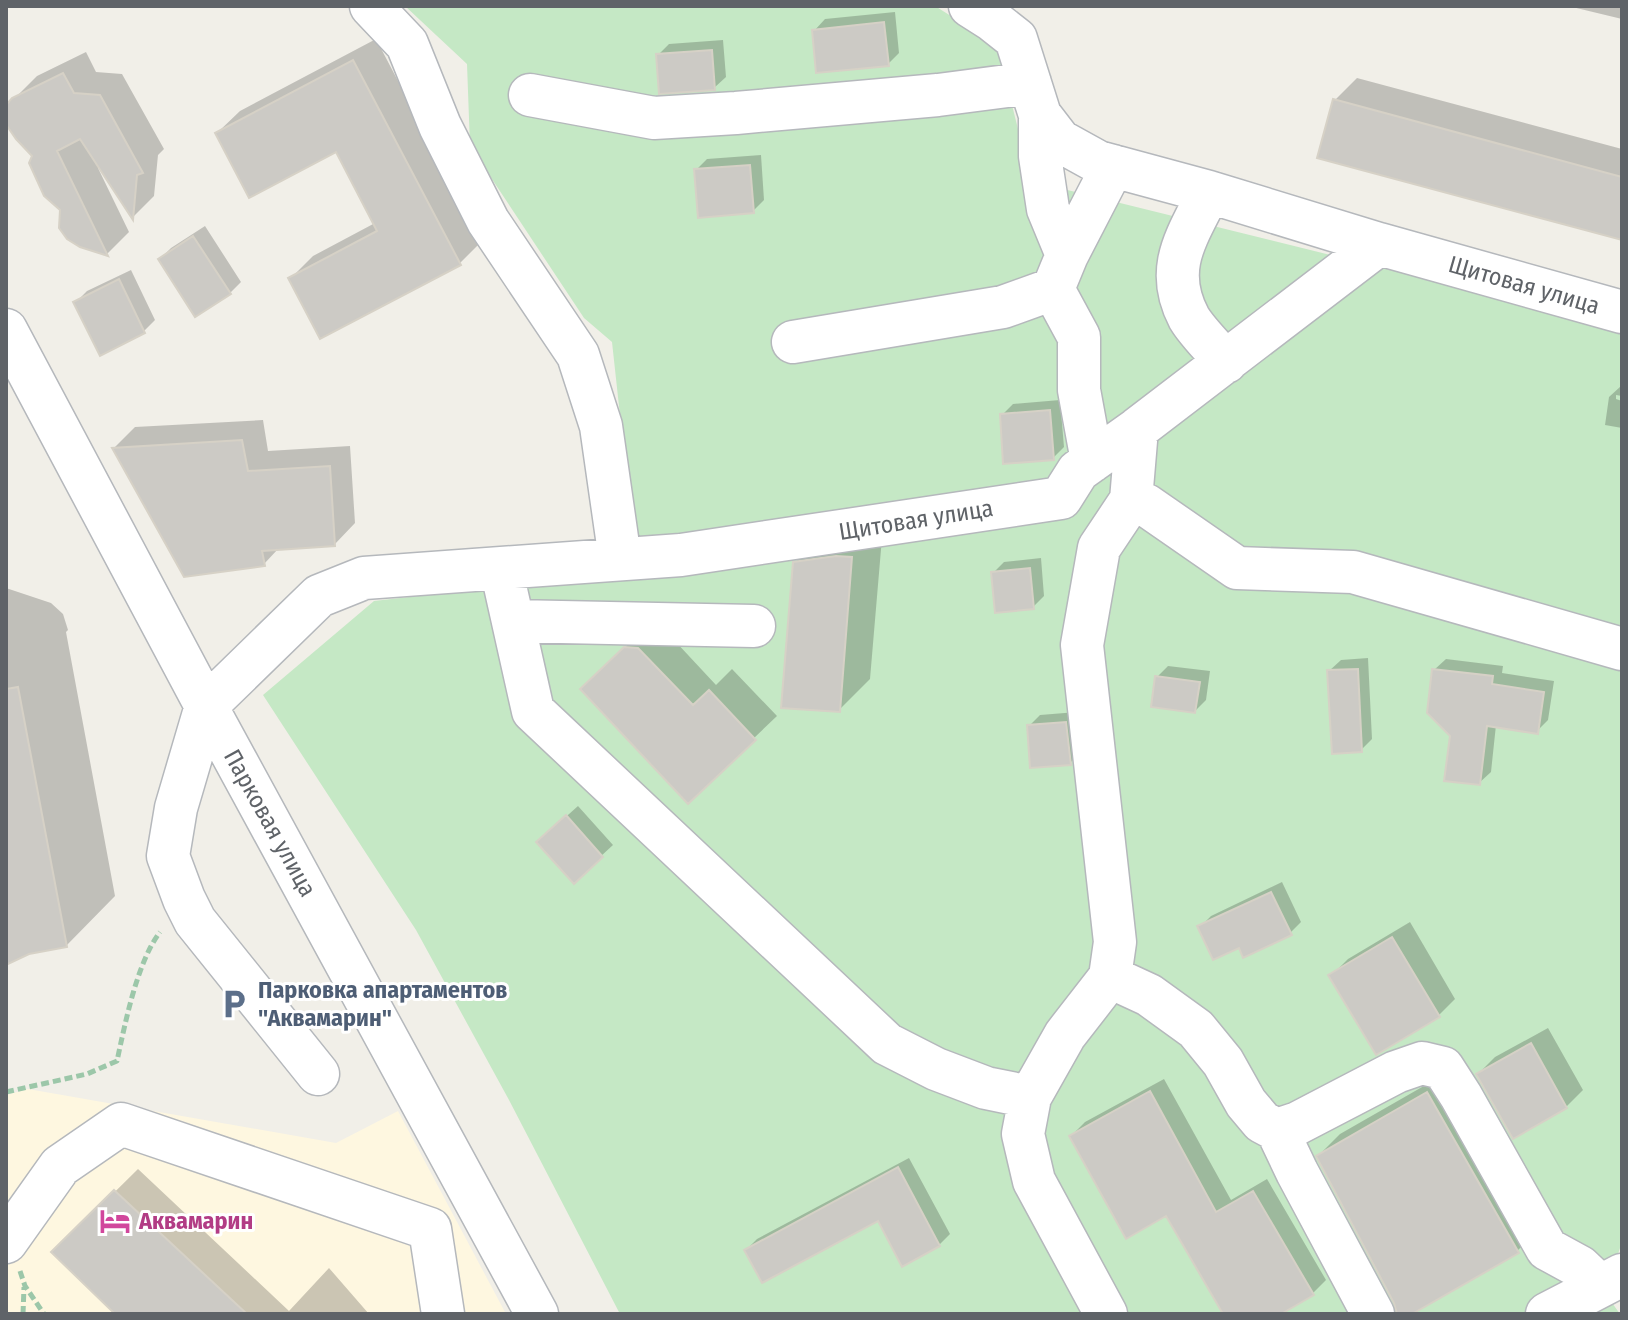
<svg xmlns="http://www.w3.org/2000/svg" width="1628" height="1320" font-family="'Fira Sans Condensed',sans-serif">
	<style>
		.commercial { fill: #fef7e0 }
		.green { fill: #c5e8c5 }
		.shadow { fill: #0003 }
		.building { fill: #cccac5; stroke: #d6d1c6; stroke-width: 2 }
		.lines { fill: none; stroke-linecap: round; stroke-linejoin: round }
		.minor-casing { stroke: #b5b8bc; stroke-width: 45 }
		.path { stroke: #9cc7a9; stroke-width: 5; stroke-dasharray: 8 4; stroke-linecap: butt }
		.minor { stroke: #fff; stroke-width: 42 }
		.labels { text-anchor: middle; stroke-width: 6; stroke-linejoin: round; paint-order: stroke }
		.street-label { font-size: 24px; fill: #5f6368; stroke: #fff }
		.service-label { font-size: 24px; font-weight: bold; fill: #4e5e75; stroke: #fff; text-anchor: start }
		.hotel-label { font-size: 24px; font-weight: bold; fill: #b23c85; stroke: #fff; text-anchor: start }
	</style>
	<rect width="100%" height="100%" fill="#f1efe8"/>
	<path class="commercial" d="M28 1089 336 1143 398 1111 506 1314H6V1095Z"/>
	<path class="green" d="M405 6H935L997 45 1031 181 1468 289 1622 331V1242L1605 1293 1620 1314H620L509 1100 416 930 263 695 374 601 637 571 612 342 584 318 470 146 467 64Z"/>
	<path class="shadow" d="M1568 6H1622V19Z
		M895 12 899 53 888 64 814 31 825 19Z
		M376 39 482 241 459 264 291 278 313 256 375 223 337 150 217 133 240 111Z
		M723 40 726 77 714 88 658 55 669 44Z
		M86 52 96 72 122 74 164 149 158 155 154 196 133 217 100 166 98 168 129 232 107 254 81 246 34 155 14 99 37 76Z
		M1357 78 1622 149V238L1335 100Z
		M761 155 764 200 753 211 696 170 707 159Z
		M205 226 241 282 230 293 160 259 171 248Z
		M131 270 155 320 144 331 76 302 87 291Z
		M1621 386H1622V396L1616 395V399L1622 401V428L1605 425 1609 397Z
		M1060 400 1064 447 1053 458 1002 415 1013 404Z
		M263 420 268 451 350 446 355 523 335 544 279 548 264 564 114 448 135 427Z
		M883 526 870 679 839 710 795 563 827 532Z
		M1041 558 1044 596 1033 607 993 573 1004 562Z
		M6 588 51 603 63 614 68 630 66 632 115 896 66 946 6 958Z
		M648 626H661L716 685 732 669 777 716 688 801 604 667Z
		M1368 658 1372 739 1361 750 1329 671 1341 660Z
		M1446 659 1503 666 1502 673 1554 681 1548 720 1537 731 1496 725 1491 772 1479 783 1452 735 1434 670Z
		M1168 666 1210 671 1206 700 1195 711 1157 677Z
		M1077 712 1081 752 1070 763 1029 726 1040 715Z
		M578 806 613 845 574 881 550 831Z
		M1282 882 1301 922 1290 933 1240 945 1200 927 1211 916Z
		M1410 922 1455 999 1439 1015 1331 976 1348 959Z
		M1548 1028 1583 1090 1566 1107 1478 1074 1495 1057Z
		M1450 1071 1540 1229 1517 1251 1408 1314H1399L1396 1302 1318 1156 1340 1134Z
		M1164 1079 1231 1200 1267 1179 1326 1280 1312 1294 1277 1314H1225L1167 1214 1071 1136 1085 1122Z
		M909 1158 950 1234 939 1245 879 1218 746 1250 757 1239Z
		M138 1169 289 1311 329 1268 369 1314H118L54 1252Z"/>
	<path class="building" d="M884 22 889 66 816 73 812 30Z
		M712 50 715 90 659 94 656 54Z
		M353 60 461 265 320 339 288 278 377 231 336 152 249 198 215 133Z
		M63 73 74 93 100 95 143 173 137 175 133 220 80 139 57 151 108 256 80 247 67 239 59 228 60 210 44 196 29 163 32 156 16 139 7 126 6 105 12 98Z
		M1333 99 1622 177V240L1317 158Z
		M750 165 754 213 698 218 694 169Z
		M193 236 231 294 195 317 158 259Z
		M119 279 145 333 100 356 73 302Z
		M1050 410 1054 460 1003 464 1000 414Z
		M242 440 248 471 330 466 335 546 262 551 265 566 184 577 112 448Z
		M836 556 852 557 840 712 781 708 793 562Z
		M1030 568 1034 609 995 613 991 572Z
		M624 647 638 648 693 705 709 690 756 740 688 804 580 689Z
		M1358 669 1362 752 1332 754 1327 670Z
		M1432 669 1493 676 1492 684 1544 692 1538 734 1487 726 1480 785 1444 781 1450 736 1427 713Z
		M1155 676 1200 682 1195 713 1151 707Z
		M18 687 67 947 29 954 6 965V689Z
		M1066 722 1071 765 1030 768 1027 725Z
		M566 815 603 857 574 884 536 842Z
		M1271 892 1292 935 1243 958 1239 948 1213 960 1197 926Z
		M1392 937 1440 1017 1376 1055 1328 975Z
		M1531 1043 1567 1108 1513 1139 1476 1074Z
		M1150 1091 1216 1212 1253 1191 1314 1295 1281 1314H1223L1166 1216 1126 1239 1069 1136Z
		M1427 1092 1519 1253 1412 1314H1397L1394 1303 1316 1156Z
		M898 1167 940 1246 902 1267 878 1221 762 1283 744 1250Z
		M114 1190 247 1314H115L51 1252Z"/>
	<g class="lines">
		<g class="minor-casing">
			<path id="minor" d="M371 6 407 44 440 126 488 221 578 355 601 426 620 559
				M970 6 992 20 1016 39 1040 115 1060 141 1098 162 1209 192 1379 244
				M530 95 654 118 736 113 938 95 1030 83
				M1040 115V156L1048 209 1067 255
				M1209 192C1187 237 1163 268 1189 318 1198 333 1214 348 1226 362
				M6 330 206 706 537 1314
				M793 342 1003 307 1053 289
				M1092 461 1079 390V337L1053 289 1067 255 1113 166
				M1131 500 1146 505 1237 568 1353 572 1622 649
				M501 568 533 711 887 1044 936 1069 986 1088 1030 1097
				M513 621 754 626
				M1110 977 1149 995 1196 1029 1223 1062 1246 1103 1262 1122 1277 1130 1298 1123 1396 1072 1422 1063 1443 1068 1461 1096 1547 1249 1580 1267 1600 1286
				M318 1074 195 921 184 899 168 856 176 808 206 706 319 596 364 578 681 555 1061 498 1078 471 1137 429 1379 244 1622 312
				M1277 1130 1297 1172 1373 1314
				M6 1242 60 1166 121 1124 430 1229 443 1314
				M1106 1314 1034 1181 1023 1134 1030 1097 1065 1035 1110 977 1115 942 1082 645 1099 548 1131 500 1137 429
				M1547 1314 1622 1275"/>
		</g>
		<path class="path" d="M6 1092 87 1074 117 1061C125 1024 137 962 160 932
			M20 1271 25 1286 44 1314
			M23 1314 24 1287"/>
		<use href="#minor" class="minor"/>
	</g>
	<defs>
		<g id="parking-bare" transform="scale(2.4)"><path d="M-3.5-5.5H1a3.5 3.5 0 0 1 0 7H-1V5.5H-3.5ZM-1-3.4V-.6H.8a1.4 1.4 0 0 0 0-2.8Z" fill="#5c6f8a" stroke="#fff" stroke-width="2.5" paint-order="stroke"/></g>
		<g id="hotel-bare" transform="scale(2.4)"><path d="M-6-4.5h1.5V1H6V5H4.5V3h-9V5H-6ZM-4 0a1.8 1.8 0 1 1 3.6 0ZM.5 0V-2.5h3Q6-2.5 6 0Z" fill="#d1479c" stroke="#fff" stroke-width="2.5" paint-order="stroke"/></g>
	</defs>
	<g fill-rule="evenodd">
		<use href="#parking-bare" x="234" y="1004"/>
		<use href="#hotel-bare" x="115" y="1221"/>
	</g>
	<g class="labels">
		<g class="street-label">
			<text transform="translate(1524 285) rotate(16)" y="8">Щитовая улица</text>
			<text transform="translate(916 520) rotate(-9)" y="8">Щитовая улица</text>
			<text transform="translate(270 823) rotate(61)" y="8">Парковая улица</text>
		</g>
		<g class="service-label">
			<text x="258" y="998">Парковка апартаментов<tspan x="258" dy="28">"Аквамарин"</tspan></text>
		</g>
		<g class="hotel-label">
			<text x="139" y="1229">Аквамарин</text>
		</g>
	</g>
	<rect width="1628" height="1320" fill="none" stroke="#5f6368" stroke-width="16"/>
</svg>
